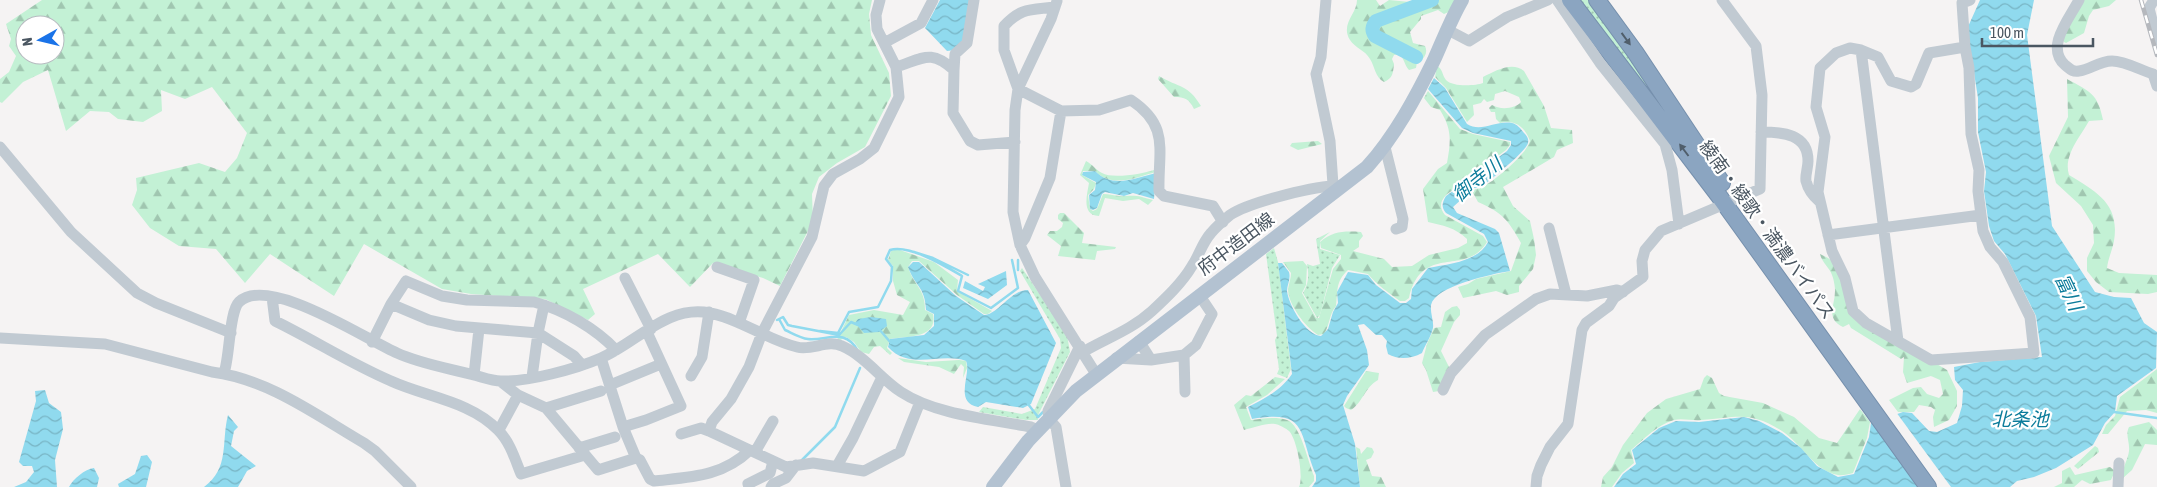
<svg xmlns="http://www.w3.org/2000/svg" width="2157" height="487" font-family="'Asap Condensed','Noto Sans JP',sans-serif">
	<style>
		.grass { fill: url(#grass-dots) }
		.forest { fill: url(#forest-firs); fill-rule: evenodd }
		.water { fill: url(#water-waves) }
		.pier { fill: #f5f3f3 }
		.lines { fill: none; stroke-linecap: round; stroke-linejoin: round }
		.stream { stroke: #90daee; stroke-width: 2.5 }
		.river { stroke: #90daee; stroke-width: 14 }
		.highway-casing { stroke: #7690ad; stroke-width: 18 }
		.minor { stroke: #c1cad2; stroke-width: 11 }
		.major { stroke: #b3c2d1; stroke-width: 14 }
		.highway { stroke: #8ba5c1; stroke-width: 16 }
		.rail-casing { stroke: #b5b8bd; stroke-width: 4.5 }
		.rail { stroke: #fff; stroke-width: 2.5; stroke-dasharray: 8; stroke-linecap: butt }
		.oneway { fill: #505e6b }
		.labels { text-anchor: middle; stroke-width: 4.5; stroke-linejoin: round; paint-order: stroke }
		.street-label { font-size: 18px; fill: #4a5661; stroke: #fff }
		.water-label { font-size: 19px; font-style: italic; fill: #0c7c9b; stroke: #fff }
	</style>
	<defs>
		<pattern id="grass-dots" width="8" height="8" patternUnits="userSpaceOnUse" patternTransform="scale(1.25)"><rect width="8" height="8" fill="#c3f1d5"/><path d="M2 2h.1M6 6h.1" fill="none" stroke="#a0c6b0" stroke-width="1.8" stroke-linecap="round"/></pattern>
		<pattern id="forest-firs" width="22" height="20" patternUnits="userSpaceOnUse" patternTransform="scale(1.25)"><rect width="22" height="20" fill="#c3f1d5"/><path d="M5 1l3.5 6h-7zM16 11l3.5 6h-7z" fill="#a0c6b0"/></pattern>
		<pattern id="water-waves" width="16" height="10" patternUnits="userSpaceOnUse" patternTransform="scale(1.25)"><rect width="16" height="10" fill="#90daee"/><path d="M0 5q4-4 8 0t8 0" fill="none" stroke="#78b4c4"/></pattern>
	</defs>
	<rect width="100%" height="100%" fill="#f5f3f3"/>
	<path class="grass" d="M1576 0H1591L1710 172Z
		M1330 232 1320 241V249L1340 255 1332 268 1320 315 1317 318 1303 293C1309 283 1309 275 1307 264L1313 266 1320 264 1316 239Z
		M1274 248 1278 262 1291 369 1287 378 1277 374 1279 369 1275 340 1277 336 1266 254Z
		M1022 268 1067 335 1070 352 1037 417 1038 420H1026L979 412 983 407 1022 414 1035 409 1061 348 1060 339 1020 271Z"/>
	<path class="forest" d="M42 0H872L869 14 871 35 889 73 891 96 865 147 837 163 819 177 812 194 813 221 780 286 763 278 713 263 690 287 658 254 583 289 595 314 588 320 545 299 471 294 442 289 364 244 334 296 270 254 245 283 216 249 179 246 150 228 132 205 137 190 136 178 199 163 225 172 237 158 247 133 212 87 185 99 161 90 162 111 143 122 118 119 109 112 90 111 66 131 48 70 23 82 2 103 0 102V79L9 72 16 56 9 46 11 39 6 24ZM25 25H55V55H25Z
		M1357 0H1376L1380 6 1389 0 1410 2 1427 0 1375 20C1359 39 1388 44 1400 50 1405 52 1410 55 1414 58L1417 62 1416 68 1409 70C1404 65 1405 59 1399 54L1394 55 1392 59 1394 64C1393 73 1393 78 1384 82 1375 77 1375 67 1370 59 1365 50 1355 48 1350 40 1340 24 1357 14 1357 0Z
		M1436 0H1457L1451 11 1444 14 1438 10 1421 16V19L1410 32 1413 43 1425 46C1428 52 1425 57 1420 62 1410 45 1384 48 1373 31L1378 22Z
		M2082 0H2116L2109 6 2093 10 2089 16 2084 33 2066 43 2064 42 2062 39Z
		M1437 66C1443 69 1442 75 1446 80 1452 87 1475 86 1483 83V77C1495 71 1512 61 1524 71L1544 106 1551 128 1572 130 1573 143 1557 150 1554 157 1503 187 1513 206 1530 221 1534 239 1536 255 1533 269 1519 286V292L1507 295 1496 291 1463 298 1458 287 1468 284 1476 279 1511 271 1521 243C1508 220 1503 213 1478 202L1472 191C1476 188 1479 189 1483 187 1497 178 1525 156 1530 141 1525 127 1515 119 1500 123L1496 119 1495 112H1491L1489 108 1492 105C1500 110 1515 109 1521 102L1519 97 1505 91 1495 94 1494 100 1487 102 1484 99 1481 103 1473 105 1474 115 1467 122 1446 88 1435 77Z
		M1159 76C1179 88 1188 84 1201 106L1194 109C1189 99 1185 97 1174 97L1158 79Z
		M2067 79C2089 91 2098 93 2103 120L2089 121C2080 137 2063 156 2069 175 2097 192 2120 204 2114 241 2112 251 2108 259 2107 268L2119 273 2157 275V292L2148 294 2109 292 2096 282 2087 271V258L2094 243 2093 225 2081 206 2056 183 2049 156 2068 117Z
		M1428 91 1460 129 1473 134 1510 142V145L1506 150 1446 195C1440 202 1439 207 1445 215L1483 236 1487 242C1465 278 1422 242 1409 298L1405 301H1400C1389 293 1377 285 1368 274L1348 270C1335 282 1338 292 1336 306 1329 314 1330 325 1324 334L1318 335C1305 327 1288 304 1288 289 1289 283 1291 278 1291 273L1283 262 1303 261 1307 266 1306 285 1302 293 1316 318H1319L1333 269 1341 259V255L1321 248 1320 242C1333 231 1344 231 1361 232L1363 236 1359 241V247L1353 251 1384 259 1392 267 1412 266 1429 255 1458 248 1467 243V239C1456 228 1442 225 1428 222L1423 189 1438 169 1447 163C1451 141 1452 129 1440 110L1431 107 1424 98Z
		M1318 141 1322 144 1298 150 1290 146 1292 143Z
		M1086 161C1092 164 1096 170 1102 173 1112 179 1142 174 1154 170L1156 172C1137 177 1112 189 1095 171H1083L1082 175 1096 183 1094 189 1088 195 1090 209 1093 211 1097 209 1103 194C1110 194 1118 197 1124 196 1138 195 1139 196 1153 200L1148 205 1139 199 1123 201 1105 198 1099 216C1081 215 1087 195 1089 183L1080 175Z
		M1060 213H1064L1084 233 1082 243 1116 247 1115 249 1097 251 1095 260 1058 256 1061 246 1047 235 1050 231H1057L1062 227 1063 223 1058 219V215Z
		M897 249 934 262 958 280 957 291 992 311 988 314H984L957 295 919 261H912L908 267C914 286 925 288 925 310L933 314C938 339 906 336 890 339L887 348 892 353 890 355 880 346 874 347 869 354 861 352 854 342 846 337 839 341 837 340 849 315 874 310 903 315 910 302 897 295 893 281V266L888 260 891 251Z
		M1820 254 1828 258 1837 265 1851 314 1947 370 1957 391V406L1949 420 1934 427 1933 417 1935 410 1931 407 1919 405 1914 412H1898L1889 400 1913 388 1921 387 1927 394 1939 398 1943 394 1940 380 1931 376 1907 383 1903 372 1904 357 1901 359 1851 328 1849 324 1843 327C1825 318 1835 306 1835 291 1835 287 1834 280 1832 275 1830 268 1822 263 1820 254Z
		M1457 306 1460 310V315L1454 322 1441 351 1450 369 1439 391 1433 392 1426 370 1422 363 1427 344 1434 328 1441 327 1445 312 1452 307Z
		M898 358 926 362 959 360 966 361 967 368 963 378 964 367 961 364 954 374 939 367 904 362Z
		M2157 369V413L2146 410 2127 411 2108 434H2102L2106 425 2115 416 2120 397Z
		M1366 371 1379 373 1378 380C1365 387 1363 402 1351 410L1346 408 1344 406Z
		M1707 375 1712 378 1719 393 1724 396 1763 403 1794 417 1819 438 1837 443 1860 409 1870 422 1867 438 1853 473C1849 474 1842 476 1838 475 1814 471 1801 443 1782 431 1748 410 1737 418 1701 420 1693 421 1682 418 1674 420 1657 425 1644 439 1631 450L1634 463 1622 473 1612 487H1601L1603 477 1612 467 1623 445 1647 413 1666 399 1700 389 1704 378Z
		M1275 377 1285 379 1267 395 1246 407 1251 420C1262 419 1275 416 1287 420 1301 425 1308 462 1314 476V481L1309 487H1299C1304 477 1297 439 1289 431 1287 429 1278 424 1275 424 1266 423 1253 428 1244 430L1234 405 1246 395 1251 396Z
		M2149 422 2157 430V445L2145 444 2132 470 2123 478C2122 467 2128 460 2129 451 2130 442 2125 435 2129 427Z
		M2095 446 2098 448 2099 452 2078 469 2074 466Z
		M1356 447 1360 449 1361 454 1367 447 1372 448 1374 452 1371 458 1366 460 1372 476 1381 477 1386 487H1360Z
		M2070 467 2075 475 2110 467 2115 471 2111 480 2090 484 2082 480 2074 487H2054L2062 483V471Z"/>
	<path class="water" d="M940 0H971L966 35 956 50 947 51 925 28Z
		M1980 0H2034L2027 35 2052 226 2095 292 2114 297 2131 298 2144 323 2157 332 2156 368 2117 396 2115 412 2105 423 2093 445 2056 468 2034 477 2017 481 2010 487H1614L1623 474 1636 464 1632 450 1659 428 1676 421 1699 422 1744 417 1759 421 1782 433 1801 448 1817 466 1838 477 1854 474 1869 437 1871 423 1903 412 1912 413 1929 431 1937 432 1957 423 1962 406 1963 390 1955 380 1954 367 1980 362 2042 357 2036 316 2005 254 1994 241 1989 226 1984 191 1986 172 1978 132V98L1967 29Z
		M1434 78 1445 88 1467 124C1481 133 1496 120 1512 123 1517 124 1521 129 1524 133 1527 136 1529 139 1528 143 1526 152 1489 181 1480 188H1474L1453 207 1457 213 1495 229 1499 233 1510 271C1492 274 1435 286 1431 305 1430 313 1434 321 1433 328 1431 337 1425 345 1422 353 1411 359 1398 360 1388 354L1386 346 1387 341 1382 335H1376L1364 324 1358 325 1367 350 1369 365 1347 396 1343 405 1355 444 1360 487H1312L1316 481V475C1298 433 1309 409 1252 419L1248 407C1266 398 1281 390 1292 374L1278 263H1282L1289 272C1291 279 1287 285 1287 291 1289 306 1306 335 1321 336L1328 329 1333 312 1338 303 1337 292 1348 272 1368 275 1376 285 1400 303H1406L1411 299 1412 289 1428 268C1448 264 1478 262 1488 242L1484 234 1446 213C1441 207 1442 203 1446 196L1507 151 1511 145V141L1473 133 1462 128 1428 89Z
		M1095 171C1113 189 1135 178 1156 173L1154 199 1133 193 1124 196 1105 192 1102 194 1097 208 1093 210 1090 209 1089 195 1095 190 1096 182 1082 175 1083 172Z
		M913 262H919L956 296 984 315C998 315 1010 290 1028 290L1056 343 1031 404 1023 408 986 402 978 407C953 402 972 373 966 361 940 352 910 371 888 347L890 339 924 335 934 326V314L926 310C925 286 915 287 908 267Z
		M1006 271 1007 285 988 299 963 288 965 281 983 291 985 287 978 284Z
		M871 317 886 319 887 326 879 332 864 333 855 323 858 319Z
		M45 390 49 403 61 412 63 429 55 460 57 487H14L26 482 34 472 32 466H23L19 462 36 401 35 391Z
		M228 415 238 427 234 431 231 446 256 466 247 471 238 487H204C230 468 221 442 228 415Z
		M147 455 152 462 146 487H119L118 484 135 474 141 456Z
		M94 468 99 478 97 487H69C73 479 85 469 94 468Z"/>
	<path class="pier" d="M1896 412 1951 487H1919L1870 420Z"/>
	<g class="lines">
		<path class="stream" d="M914 252 933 258 968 275
			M1018 260V270
			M779 319 783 317 788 325 792 326 839 335 851 322 858 325
			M777 320 779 319 785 330C792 333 800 338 808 339 827 341 845 327 858 351
			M879 329 891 343
			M820 331 838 333 849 312 878 307 891 281 892 267 886 259 890 250C909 244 945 266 962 276L958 291 991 308 1018 288 1012 260
			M1028 404 1038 417 1043 412
			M2114 412 2157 418
			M802 460 835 427 860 368"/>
		<path class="river" d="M1416 57 1375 36C1371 30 1372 27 1376 21L1432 0"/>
		<g class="highway-casing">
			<path id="highway" d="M1570 0 1719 196 1928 487
				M1597 0 1635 52 1722 183"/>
		</g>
		<path class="minor" d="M880 0 876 15 877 29 896 67 899 97 874 148 860 159 833 174 824 186 812 237 762 333 749 367 731 399 712 422 709 431 786 467 813 463 864 471 900 452 920 402
			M1326 0 1321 57 1316 74 1330 141 1333 185
			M1557 0 1600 63 1665 144 1672 170 1679 224
			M2079 0C2069 19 2045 47 2065 65 2070 69 2072 72 2079 71 2090 70 2099 61 2112 61 2125 61 2140 70 2153 74L2157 86
			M2154 0 2149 8 2157 40
			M1057 1 1051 19 1018 89 1015 110 1013 212 1020 245 1035 277 1096 374
			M1055 7C1030 10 1022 7 1004 26V50L1018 89 1061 111 1099 110 1131 100C1170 126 1158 150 1159 191L1164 196 1213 206 1223 222
			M1448 30 1469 41 1507 17 1548 0
			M884 43 921 23 933 0
			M1965 47 1929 53 1916 84 1911 87 1891 81 1878 57 1861 50 1850 48 1836 53 1820 68 1816 107 1825 137 1818 192 1832 251 1845 278 1853 311 1866 323 1931 360 2034 353 2030 317 2003 262 1990 247 1983 231 1978 191 1979 170 1971 134 1969 68 1965 47 1962 3 1970 0
			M1861 50 1898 341
			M896 67C924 58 931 49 954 70L953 113 970 141 978 145 1015 142
			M954 70 955 54 967 43 974 0
			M1761 132C1783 132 1808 134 1808 161 1808 168 1805 175 1806 181 1808 189 1813 196 1819 201
			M0 147 71 232 137 293 156 303 231 333
			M1385 147 1403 219 1402 227 1396 229
			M1549 228 1566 294
			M1828 235 1981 215
			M1020 245 1025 238 1050 178 1061 111
			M717 267 754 280 739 323
			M625 278 651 329
			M272 297 275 321C314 340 351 364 391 381 426 397 470 401 498 430 510 442 515 459 521 474L585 455
			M391 304 429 320 456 326 538 333 574 356 582 365
			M0 338 105 344 212 372C268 379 316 415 364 443L375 451 411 487
			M372 342 391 304 406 281 442 296 467 300 534 302C564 310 595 328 616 350
			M1083 352C1107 338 1131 330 1152 311 1166 298 1182 283 1192 266 1199 256 1202 243 1211 233 1216 227 1224 220 1230 215 1249 202 1321 184 1343 186
			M1184 355 1185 392
			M601 358 623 427 636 458
			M1116 358 1151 360 1139 341
			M1151 360 1184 355 1196 345 1212 314 1200 296
			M224 373C230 356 229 312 239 302 268 274 367 340 397 353 421 364 448 368 474 375 482 377 492 381 501 381 527 382 576 369 601 358 636 343 668 304 710 313 741 319 767 340 797 347 812 351 828 339 842 346 865 356 881 379 901 392 936 415 990 419 1031 427L1038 430
			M474 375 479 329
			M691 376 702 357 709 312
			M532 377 538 333 544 305
			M500 381 518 395 546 408 598 470 636 458 640 460 650 479 654 481C690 477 722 477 750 450
			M610 385 661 364
			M1443 390 1451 373 1485 335 1536 299 1550 294 1587 296 1617 290 1623 292
			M546 408 601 391
			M623 427 646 420 681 406 647 332
			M499 430 518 395
			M681 434 701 428 709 431
			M579 448 615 437
			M755 452 773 421
			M837 466 853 438 882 377
			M749 487 748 484 770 473 773 461
			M771 487 773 484 786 478 796 465
			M1066 487 1056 427 1049 419 1048 411 1080 346
			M1536 487 1537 476 1541 465 1550 447 1568 424 1582 330 1586 323 1609 306 1614 298 1643 277 1642 261 1645 250 1661 231 1760 189 1762 95 1756 46 1722 0
			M2118 487 2119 463"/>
		<path class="major" d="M993 487 1028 441 1076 391 1367 167C1395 136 1416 97 1434 60 1443 40 1451 19 1462 0"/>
		<use href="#highway" class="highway"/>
		<g class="rail-casing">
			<path id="rail" d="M2141 0 2157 55"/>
		</g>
		<use href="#rail" class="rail"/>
	</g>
	<defs><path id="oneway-solid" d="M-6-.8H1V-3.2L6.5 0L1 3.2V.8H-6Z" transform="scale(1.25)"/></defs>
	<g class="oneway">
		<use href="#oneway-solid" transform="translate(1626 39) rotate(54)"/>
		<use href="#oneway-solid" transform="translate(1684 150) rotate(-127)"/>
	</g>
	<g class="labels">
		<g class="street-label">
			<text transform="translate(1767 230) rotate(54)" y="6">綾南・綾歌・満濃バイパス</text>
			<text transform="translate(1236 244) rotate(-37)" y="6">府中造田線</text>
		</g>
		<g class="water-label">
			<text transform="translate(1477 179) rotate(-39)" y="7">御寺川</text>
			<text transform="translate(2069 292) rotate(65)" y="7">富川</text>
			<text x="2020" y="426">北条池</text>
		</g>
	</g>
	<g transform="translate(40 40) rotate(262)"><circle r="24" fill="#ffffff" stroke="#b7bbc0"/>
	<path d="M0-4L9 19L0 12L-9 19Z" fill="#1a73e8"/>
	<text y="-8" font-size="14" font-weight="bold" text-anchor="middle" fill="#4a5661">N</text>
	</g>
	<path d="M1982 38v8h111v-8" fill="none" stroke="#4a5661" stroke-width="2.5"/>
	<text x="1990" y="38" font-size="15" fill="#4a5661" stroke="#ffffff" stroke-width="4" paint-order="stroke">100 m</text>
</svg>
